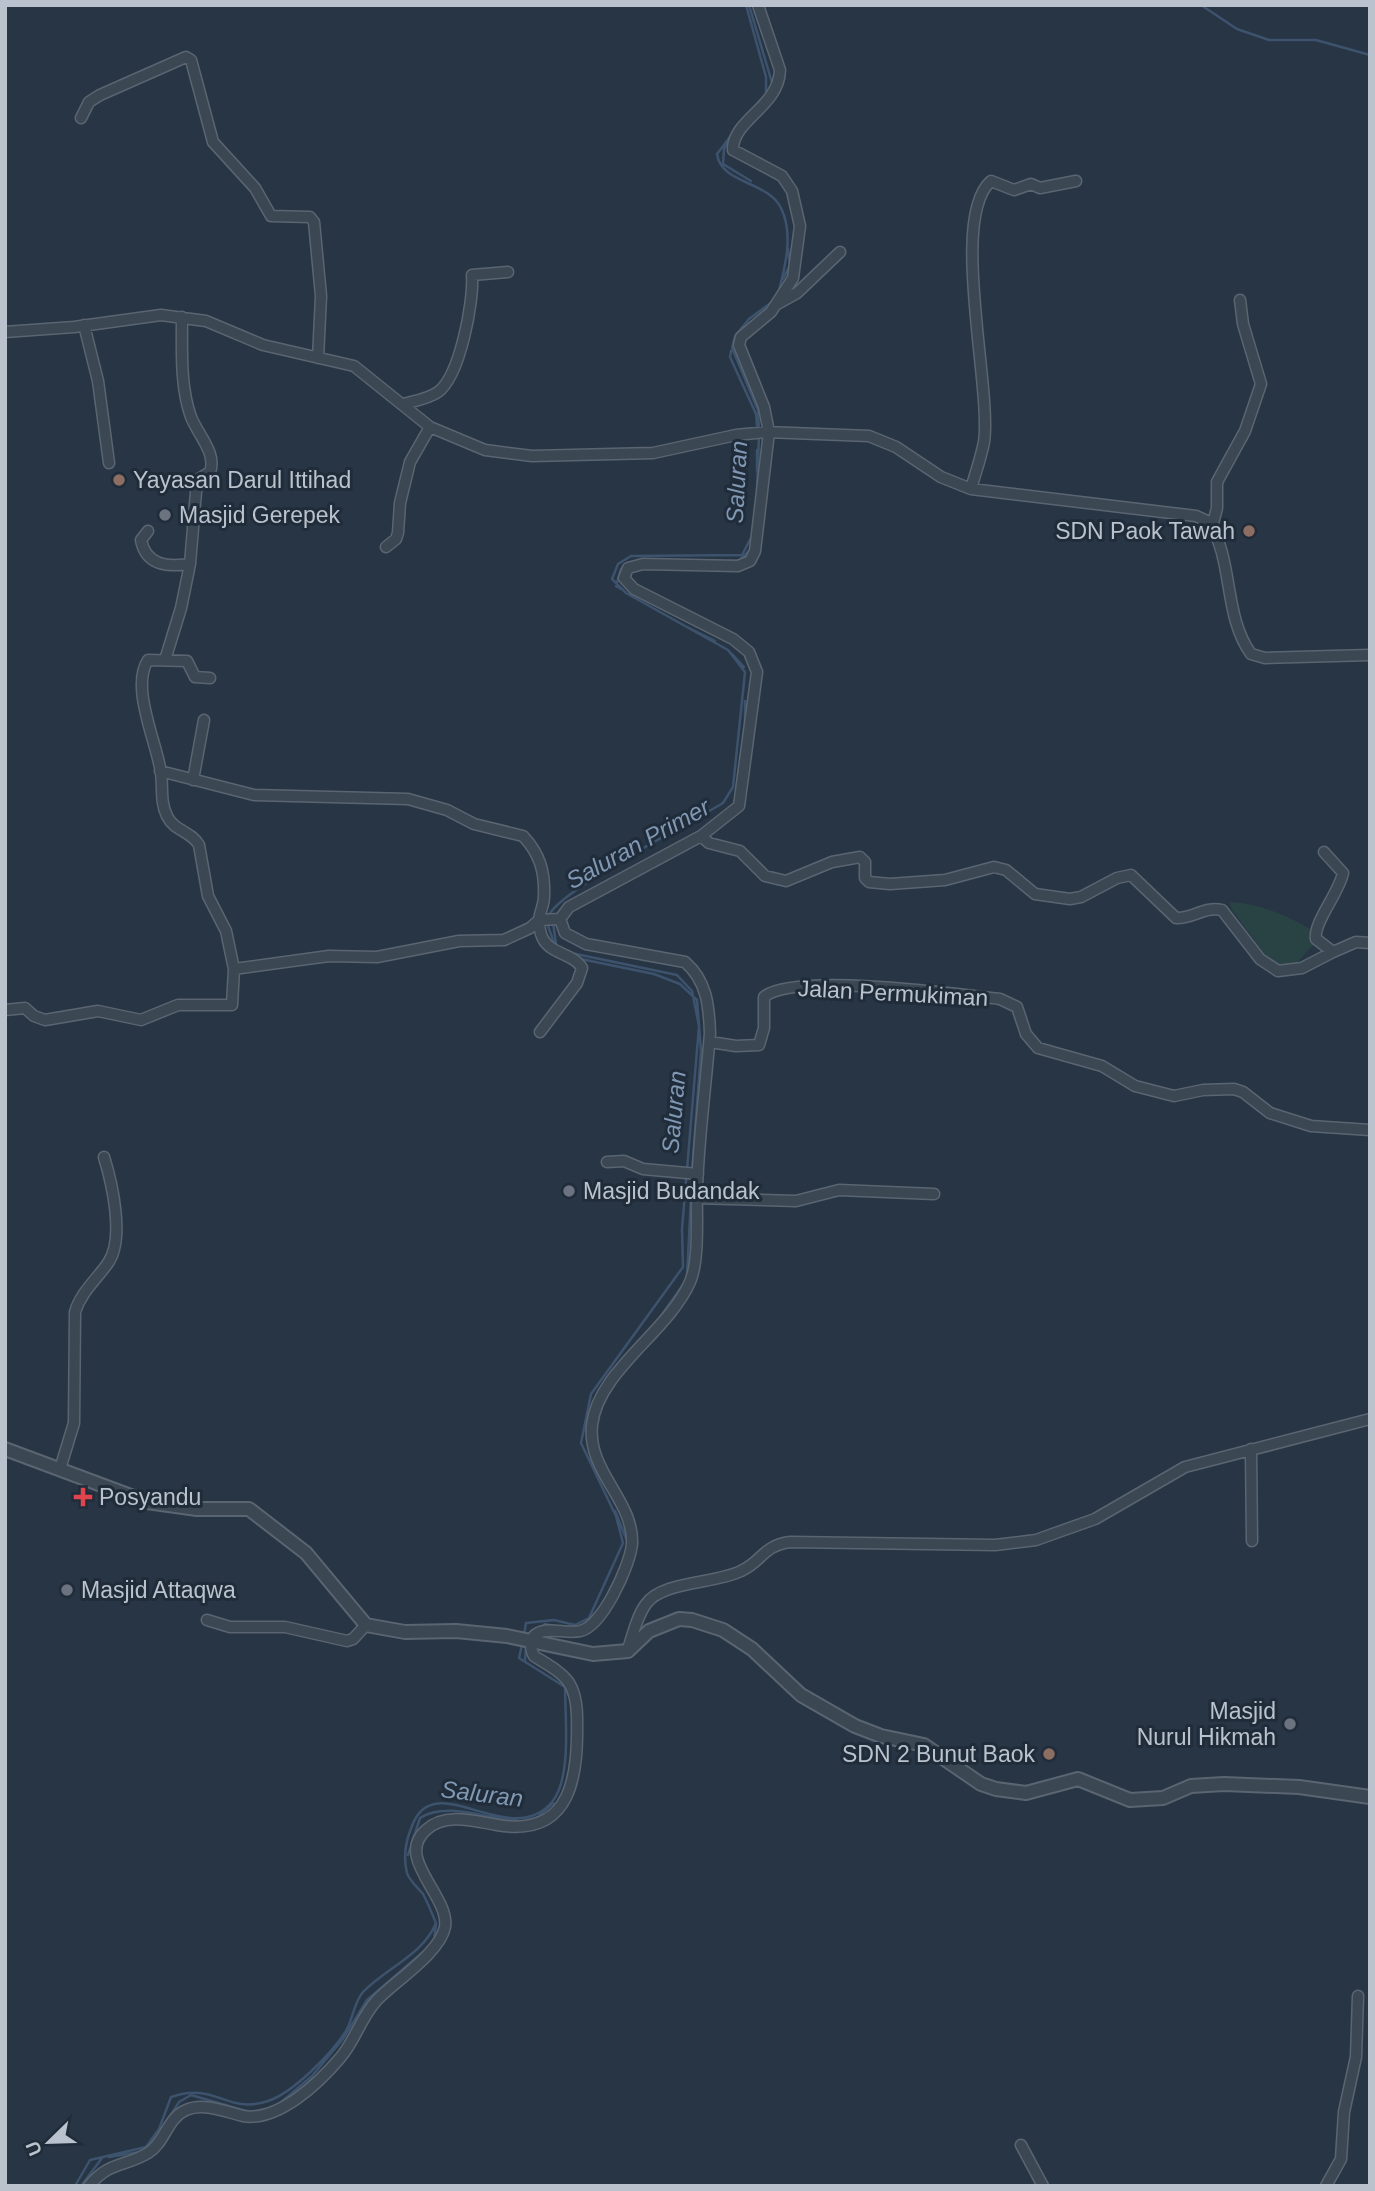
<svg xmlns="http://www.w3.org/2000/svg" width="1375" height="2191" font-family="Arial,sans-serif">
	<style>
		.green { fill: #294345 }
		.lines { fill: none; stroke-linecap: round; stroke-linejoin: round }
		.stream { stroke: #3d536d; stroke-width: 2.5 }
		.minor-casing { stroke: #5a6571; stroke-width: 13 }
		.tertiary-casing { stroke: #5a6571; stroke-width: 16 }
		.minor { stroke: #3c4754; stroke-width: 10 }
		.tertiary { stroke: #3c4754; stroke-width: 12 }
		.education-dot { fill: #8d6e63; stroke: #202c39; stroke-width: 2.5 }
		.worship-dot { fill: #6b7280; stroke: #202c39; stroke-width: 2.5 }
		.health-dot { fill: #e0444e; stroke: #202c39; stroke-width: 2.5 }
		.labels { text-anchor: middle; stroke-width: 6; stroke-linejoin: round; paint-order: stroke }
		.poi-label { font-size: 23px; fill: #b9c2cd; stroke: #202c39; text-anchor: start }
		.street-label { font-size: 23px; fill: #b9c2cd; stroke: #202c39 }
		.water-label { font-size: 24px; font-style: italic; fill: #8098b4; stroke: #202c39 }
	</style>
	<rect width="100%" height="100%" fill="#273544"/>
	<path class="green" d="M1229 902C1257 902 1295 918 1317 934L1316 942 1295 965 1272 964 1232 910Z"/>
	<g class="lines">
		<path class="stream" d="M746 5 766 77V96
			M749 5 773 86
			M1201 5 1237 29 1269 40H1316L1370 55
			M736 129 717 154C721 184 768 181 781 208 794 234 785 268 778 294
			M730 138 724 149 723 164 751 181
			M783 279 790 265 788 249
			M731 351 730 357 756 414 757 426
			M759 430 758 410 732 348 735 336 749 319 772 302
			M757 471V450
			M757 489 759 436
			M717 561H739L751 549
			M621 589 616 586 621 569 637 561
			M681 624 715 641
			M732 654 744 667
			M745 701V725
			M548 917C556 892 693 821 723 803L733 787 745 672 728 650 626 593 612 579 618 564 631 556 742 555 753 534
			M553 922 556 944
			M547 923 555 946
			M581 959 654 974 680 984 697 1000 701 1051 692 1171
			M687 1276 692 1178
			M658 1320 685 1282
			M615 1511 628 1543
			M604 1601 620 1569
			M531 1634 545 1624 554 1626
			M524 1635 526 1623 554 1620 575 1625 589 1618 623 1543 616 1516 581 1443 591 1394 683 1267 682 1229 699 1026 692 991 677 975 571 953
			M525 1661 526 1647
			M524 1821 538 1817 553 1803
			M408 1855 420 1818C447 1801 487 1819 518 1821
			M434 1941 436 1924
			M279 2104 312 2076 343 2039 367 2000 430 1946
			M169 2118 179 2102 191 2095 250 2112
			M109 2157 140 2152
			M75 2186 90 2160 146 2147 159 2129 171 2097C216 2081 226 2115 268 2101 293 2093 332 2053 346 2031 353 2019 354 2002 363 1992 386 1968 423 1955 436 1923 432 1914 428 1903 423 1894 418 1888 409 1880 407 1873 403 1857 406 1840 412 1826 434 1765 510 1852 552 1802 572 1778 565 1717 565 1687L519 1658 522 1645
			M81 2186 102 2158"/>
		<g class="minor-casing">
			<path id="minor" d="M81 118 89 102 100 95 186 57 191 60 213 142 255 188 271 216 310 217 314 222 321 296 318 358
				M777 304 797 293 840 252
				M84 325 98 381 109 463
				M5 332 74 327 161 315 206 321 263 345 354 366 430 427 485 450 532 456 653 453 736 435 766 432 869 436 896 447 941 477 971 489 1196 516 1209 522C1234 561 1223 615 1251 654L1265 658 1370 655
				M403 404C414 401 428 399 438 392 460 376 474 301 472 275L508 272
				M971 489C975 474 981 458 984 442 992 388 949 217 991 181L1014 190 1031 184 1040 188 1076 181
				M1212 527 1217 508V482L1245 431 1261 384 1243 324 1240 300
				M148 531 141 540C146 566 168 567 190 564
				M386 547 396 539 398 533 400 503 410 462 430 427
				M165 660 181 608 190 564 197 480 210 472C217 453 198 435 191 417 180 387 182 349 182 317
				M210 678 195 677 187 661 148 660C130 687 157 743 161 773 163 788 160 802 167 816 174 831 191 831 199 845L208 896 226 931 234 969
				M160 771 254 795 408 799 447 810 474 824 523 836C540 854 545 872 544 896 544 910 535 916 541 934 547 955 573 952 582 968L577 983 540 1032
				M193 780 204 720
				M701 836 709 843 740 851 765 876 786 881 832 862 860 857 865 862V878L869 882 890 884 945 880 994 867 1006 870 1035 894 1070 899 1081 897 1117 878 1131 875 1176 918C1193 919 1204 906 1222 910L1260 959 1278 971 1302 968 1333 952
				M1324 852 1343 873C1339 893 1313 923 1316 939L1333 952 1356 942 1370 943
				M5 1010 25 1008 34 1016 45 1020 98 1011 141 1020 178 1005H232L234 969 329 956 377 957 459 941 504 940 530 928 539 920 560 919
				M710 1042 736 1046 759 1045 764 1028V997C793 972 957 994 1000 999L1017 1007 1026 1034 1038 1048 1102 1066 1135 1086 1174 1096 1203 1090 1234 1089 1243 1092 1270 1113 1311 1126 1370 1130
				M607 1162 624 1161 643 1169 698 1174
				M697 1198 796 1201 839 1190 934 1194
				M1251 1449 1252 1541
				M60 1469 74 1423 75 1312C81 1292 97 1279 108 1263 125 1239 112 1183 104 1157
				M207 1620 230 1627H285L347 1641 353 1639 366 1625
				M628 1649C633 1634 637 1616 646 1604 662 1581 715 1584 741 1571 763 1561 762 1546 790 1542L995 1545 1036 1540 1095 1519 1185 1467 1370 1419
				M1021 2145 1043 2186
				M89 2186C109 2161 125 2167 148 2153 165 2143 167 2118 186 2110 204 2102 226 2112 243 2116 278 2122 319 2083 340 2058 355 2041 361 2017 377 2000 394 1982 440 1953 445 1927 450 1896 394 1858 426 1830 445 1812 474 1821 497 1825 574 1838 578 1773 577 1716 576 1679 563 1674 534 1656 530 1649 529 1637 538 1633 549 1627 567 1634 580 1631 602 1627 630 1566 632 1544 634 1500 587 1472 592 1425 598 1371 668 1332 690 1282 700 1259 696 1212 697 1187 699 1135 706 1084 710 1033 709 1006 707 981 685 962L586 944 565 933 560 919 569 907 701 836 739 806 757 672 749 652 733 639 634 589 624 578 628 568 643 564 738 566 750 561 755 551 769 432 764 407 739 345 741 337 771 312 793 278 800 226 792 191 782 176 733 150C732 120 779 107 780 70L758 5
				M1326 2186 1341 2159 1344 2112 1356 2057 1358 1996"/>
		</g>
		<g class="tertiary-casing">
			<path id="tertiary" d="M5 1449 147 1502 197 1509H249L306 1553 366 1625 405 1632 456 1631 507 1636 593 1654 628 1651 649 1631 679 1619 692 1620 723 1630 752 1649 801 1695 855 1726 881 1736 924 1745 981 1784 996 1789 1026 1793 1078 1779 1130 1800 1163 1798 1191 1786 1224 1784 1299 1787 1370 1797"/>
		</g>
		<use href="#minor" class="minor"/>
		<use href="#tertiary" class="tertiary"/>
	</g>
	<g class="education-dot">
		<circle cx="119" cy="480" r="7"/>
		<circle cx="1249" cy="531" r="7"/>
		<circle cx="1049" cy="1754" r="7"/>
	</g>
	<g class="worship-dot">
		<circle cx="165" cy="515" r="7"/>
		<circle cx="569" cy="1191" r="7"/>
		<circle cx="67" cy="1590" r="7"/>
		<circle cx="1290" cy="1724" r="7"/>
	</g>
	<path class="health-dot" d="M79.5 1486.5h7v7h7v7h-7v7h-7v-7h-7v-7h7z"/>
	<g class="labels">
		<g class="poi-label">
			<text x="133" y="488">Yayasan Darul Ittihad</text>
			<text x="179" y="523">Masjid Gerepek</text>
			<text x="1235" y="539" text-anchor="end">SDN Paok Tawah</text>
			<text x="583" y="1199">Masjid Budandak</text>
			<text x="99" y="1505">Posyandu</text>
			<text x="81" y="1598">Masjid Attaqwa</text>
			<text x="1276" y="1719" text-anchor="end">Masjid<tspan x="1276" dy="26">Nurul Hikmah</tspan></text>
			<text x="1035" y="1762" text-anchor="end">SDN 2 Bunut Baok</text>
		</g>
		<g class="street-label">
			<text transform="translate(893 993) rotate(3)" y="8">Jalan Permukiman</text>
		</g>
		<g class="water-label">
			<text transform="translate(737 482) rotate(-87)" y="8">Saluran</text>
			<text transform="translate(638 844) rotate(-29)" y="8">Saluran Primer</text>
			<text transform="translate(674 1112) rotate(-85)" y="8">Saluran</text>
			<text transform="translate(482 1794) rotate(7)" y="8">Saluran</text>
		</g>
	</g>
	<rect width="1375" height="2191" fill="none" stroke="#b9c2cd" stroke-width="14"/>
	<g transform="translate(49 2142) rotate(247)" stroke="#202c39" stroke-width="5" paint-order="stroke">
	<path d="M0-5L12 26L0 18L-12 26Z" fill="#b9c2cd"/>
	<text y="-10" font-size="19" font-weight="bold" text-anchor="middle" fill="#b9c2cd">U</text>
	</g>
</svg>
